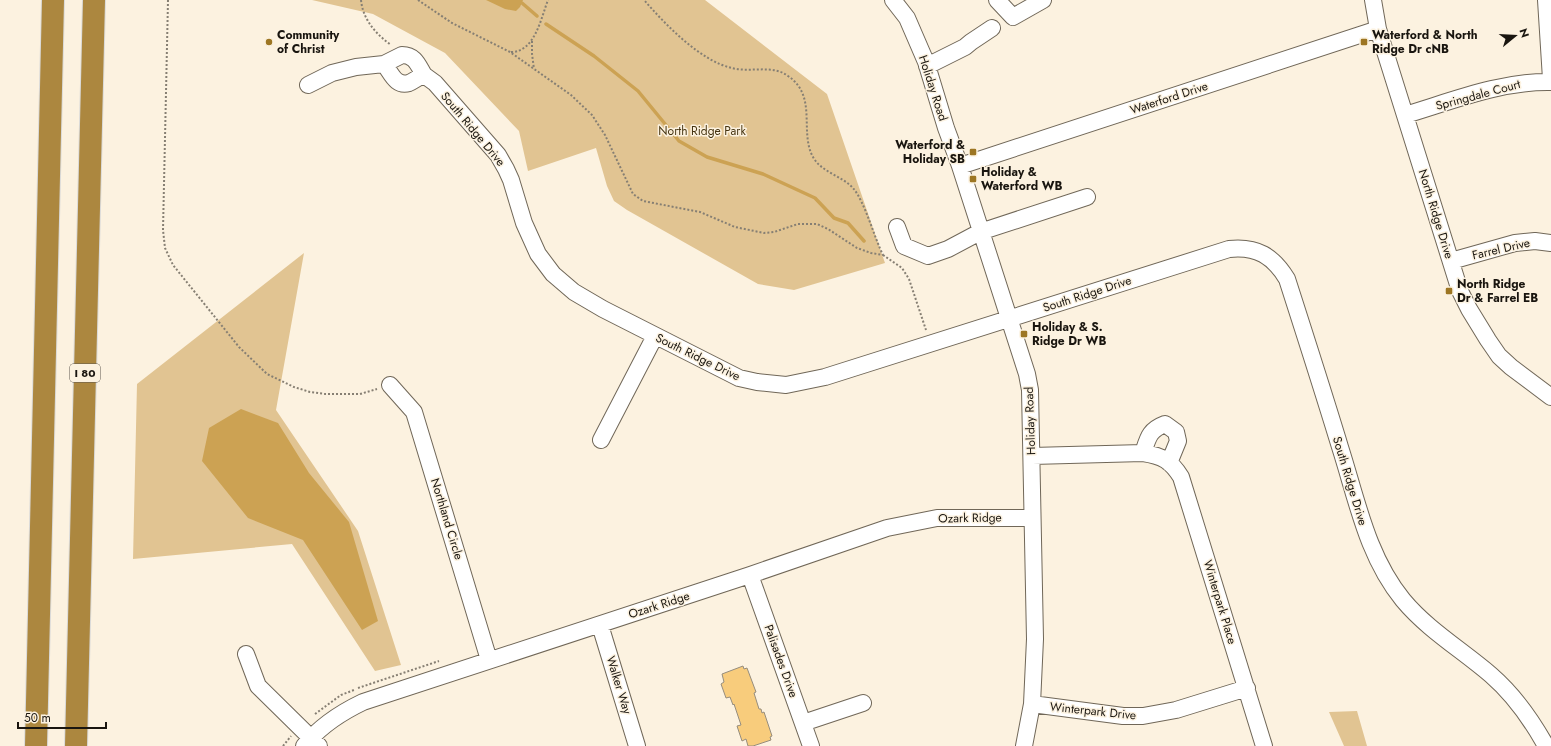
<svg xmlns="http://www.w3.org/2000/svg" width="1551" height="746" font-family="Jost,sans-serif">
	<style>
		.green { fill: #e1c492 }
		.water { fill: #cca253 }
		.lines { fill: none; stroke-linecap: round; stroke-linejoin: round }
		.stream { stroke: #cca253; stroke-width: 3.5 }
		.building { fill: #f8cc7c; stroke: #968d7d }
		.minor-casing { stroke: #706758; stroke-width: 18 }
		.highway-casing { stroke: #dadad9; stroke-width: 24 }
		.path { stroke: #867f73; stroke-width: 2; stroke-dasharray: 2 2; stroke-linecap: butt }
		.minor { stroke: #fff; stroke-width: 16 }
		.highway { stroke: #ac873f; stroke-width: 22 }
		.poi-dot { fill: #9d7623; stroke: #fcf2e0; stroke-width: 1.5 }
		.labels { text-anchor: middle; stroke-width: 3; stroke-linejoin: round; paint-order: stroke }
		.shield { fill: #fcf2e0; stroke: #5d574e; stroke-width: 1 }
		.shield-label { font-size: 11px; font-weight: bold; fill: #19150f }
		.poi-label { font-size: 12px; font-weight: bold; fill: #19150f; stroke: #fcf2e0; text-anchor: start }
		.street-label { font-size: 12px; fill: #19150f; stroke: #fcf2e0 }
		.park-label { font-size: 12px; fill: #453411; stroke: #fcf2e0 }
	</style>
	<rect width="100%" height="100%" fill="#fcf2e0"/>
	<path class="green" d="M312 0H705L827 94 885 263 794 290 758 284 627 210 614 201 607 186 596 148 528 171 519 131 445 53 373 14Z
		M304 253 276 410 358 531 401 665 375 671 292 544 133 559 137 384Z
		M1357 711 1367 746H1344L1329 712Z"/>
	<path class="water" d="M486 0H523L520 7 516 11 505 9Z
		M241 409 278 423 309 473 349 522 378 621 362 630 303 540 248 518 202 461 209 428Z"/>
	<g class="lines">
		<path class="stream" d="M522 3 537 16
			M546 24 594 56 638 91 679 141 707 157 763 174 815 198 834 218 848 223 864 241"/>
	</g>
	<path class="building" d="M743 666 744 669 747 668 756 692 754 693 759 709H761L762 713 764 712 772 736 770 737 771 740 753 746H748L746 739 742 741 737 726 741 725 734 704 733 705 730 697 726 698 721 684 724 682 722 674Z"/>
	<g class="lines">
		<g class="minor-casing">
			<path id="minor" d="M893 0 907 18 926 62 946 128 960 166 1027 374 1030 390 1035 639 1032 704 1024 746
				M997 0 1013 17 1043 0
				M1373 0 1378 29 1460 291 1469 309 1488 340 1499 356 1511 367 1551 397
				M1546 0 1551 79
				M402 55C415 55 418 65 424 75 418 77 414 81 409 83 395 87 391 72 384 64Z
				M927 66 965 47 971 42 992 28
				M424 75 435 83 498 155 506 169 511 180 524 223 538 254 553 274 574 292 603 309 739 378 757 382 786 385 825 377 1229 249C1257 246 1273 256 1287 279 1305 335 1323 391 1340 447 1357 500 1367 556 1403 600 1428 630 1462 650 1491 675 1514 695 1531 719 1546 746
				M308 85 332 73 356 67 384 64
				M1405 115C1452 101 1501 81 1551 82
				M960 166 1378 29
				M897 227 904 246 928 256 948 249 980 232 1087 197
				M1451 261 1515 243 1535 241 1551 243
				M390 385 414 412 489 660
				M601 440 655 336
				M1143 453C1148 438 1149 430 1165 424L1176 432 1178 441 1169 463
				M1032 456 1143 453C1163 456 1171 461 1181 477L1264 746
				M750 575 811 746
				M600 625 637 746
				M246 654 258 686 319 746
				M1032 704 1123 716H1143L1176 710 1247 688
				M803 723 863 703
				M304 746C320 726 340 713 363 702L750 575 887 528 937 518H1032"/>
		</g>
		<g class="highway-casing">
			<path id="highway" d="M36 746 53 0
				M76 746 94 0"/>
		</g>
		<path class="path" d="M168 0 163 230 165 248 173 265 239 347 267 374 294 387 310 392 325 394H360L377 389
			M361 0C363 20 376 34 391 45
			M418 0 452 23 510 52 571 95 592 115 605 135 633 194 643 201 700 212 735 227 764 233 774 232 798 224H817L828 229 857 248 871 253 883 255C874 237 865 202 853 188 842 176 821 172 813 157 799 132 818 96 788 76 772 64 751 73 732 68 700 61 665 24 644 0
			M532 41V54L534 69
			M511 52C535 52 541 18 548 0
			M883 255 902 268 909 279 926 330
			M358 688 439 661
			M315 714 341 695 354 690
			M283 746 291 736"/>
		<use href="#minor" class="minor"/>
		<use href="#highway" class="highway"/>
	</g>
	<g class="poi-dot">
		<circle cx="269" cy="42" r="4"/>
		<rect x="1360" y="38" width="8" height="8" rx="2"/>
		<rect x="969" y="148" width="8" height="8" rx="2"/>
		<rect x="969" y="175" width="8" height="8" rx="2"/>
		<rect x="1445" y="287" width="8" height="8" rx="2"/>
		<rect x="1020" y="330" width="8" height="8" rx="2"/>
	</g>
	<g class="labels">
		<rect class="shield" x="70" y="364" width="30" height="18" rx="3"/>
		<g class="shield-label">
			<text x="85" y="377">I 80</text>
		</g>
		<g class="poi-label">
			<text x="277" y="39">Community<tspan x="277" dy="14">of Christ</tspan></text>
			<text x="1372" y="39">Waterford &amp; North<tspan x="1372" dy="14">Ridge Dr cNB</tspan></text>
			<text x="965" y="149" text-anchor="end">Waterford &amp;<tspan x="965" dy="14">Holiday SB</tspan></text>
			<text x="981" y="176">Holiday &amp;<tspan x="981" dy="14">Waterford WB</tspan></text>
			<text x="1457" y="288">North Ridge<tspan x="1457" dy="14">Dr &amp; Farrel EB</tspan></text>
			<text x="1032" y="331">Holiday &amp; S.<tspan x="1032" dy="14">Ridge Dr WB</tspan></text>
		</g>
		<g class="street-label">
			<text transform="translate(933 88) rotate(72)" y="4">Holiday Road</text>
			<text transform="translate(1478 95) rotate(-15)" y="4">Springdale Court</text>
			<text transform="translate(1169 98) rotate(-18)" y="4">Waterford Drive</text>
			<text transform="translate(473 129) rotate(50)" y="4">South Ridge Drive</text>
			<text transform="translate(1436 214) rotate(73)" y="4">North Ridge Drive</text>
			<text transform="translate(1501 249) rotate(-13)" y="4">Farrel Drive</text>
			<text transform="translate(1087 294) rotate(-18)" y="4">South Ridge Drive</text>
			<text transform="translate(698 357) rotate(26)" y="4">South Ridge Drive</text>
			<text transform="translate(1030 421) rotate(-92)" y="4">Holiday Road</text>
			<text transform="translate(1350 481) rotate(73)" y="4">South Ridge Drive</text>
			<text transform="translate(970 518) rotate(-1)" y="4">Ozark Ridge</text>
			<text transform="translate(447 519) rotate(73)" y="4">Northland Circle</text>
			<text transform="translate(1220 602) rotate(73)" y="4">Winterpark Place</text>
			<text transform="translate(659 605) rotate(-18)" y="4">Ozark Ridge</text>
			<text transform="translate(781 661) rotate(70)" y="4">Palisades Drive</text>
			<text transform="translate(619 685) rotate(73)" y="4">Walker Way</text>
			<text transform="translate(1093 711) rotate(6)" y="4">Winterpark Drive</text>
		</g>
		<g class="park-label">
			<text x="702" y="135">North Ridge Park</text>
		</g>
	</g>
	<g transform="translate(1515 36) rotate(72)" stroke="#fcf2e0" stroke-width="3" paint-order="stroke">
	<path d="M0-3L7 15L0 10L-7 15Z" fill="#19150f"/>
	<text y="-6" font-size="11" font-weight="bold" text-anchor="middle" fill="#19150f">N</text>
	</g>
	<path d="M18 722v6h88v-6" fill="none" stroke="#19150f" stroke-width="2"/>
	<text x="24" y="722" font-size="12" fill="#19150f" stroke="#fcf2e0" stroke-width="3" paint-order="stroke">50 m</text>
</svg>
